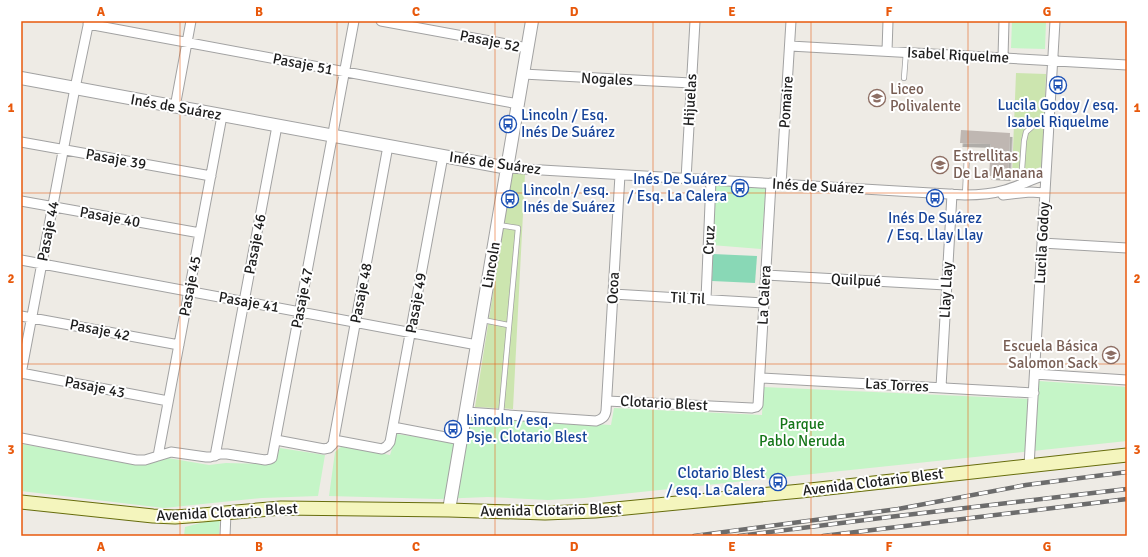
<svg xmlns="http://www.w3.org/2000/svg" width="1148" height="557" font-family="Signika,sans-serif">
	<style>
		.grass { fill: #cce5af }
		.park { fill: #c5f5c7 }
		.pitch { fill: #89d8b6 }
		.building { fill: #bfb7b2; filter: url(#shadow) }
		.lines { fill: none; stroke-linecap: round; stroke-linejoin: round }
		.service-casing { stroke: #a2a2a2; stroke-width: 6 }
		.minor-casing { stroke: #a2a2a2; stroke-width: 11 }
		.tertiary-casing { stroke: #a2a2a2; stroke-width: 14 }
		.secondary-casing { stroke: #676d0d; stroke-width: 15 }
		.service { stroke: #fff; stroke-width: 4.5 }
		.minor { stroke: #fff; stroke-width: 9 }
		.tertiary { stroke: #fff; stroke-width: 12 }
		.secondary { stroke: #f4f5bd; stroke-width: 13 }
		.rail-casing { stroke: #6c6c6c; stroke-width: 4.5 }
		.rail { stroke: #fff; stroke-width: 3; stroke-dasharray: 9; stroke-linecap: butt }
		.grid { fill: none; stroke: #e8590c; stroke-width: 1; stroke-opacity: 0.55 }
		.labels { text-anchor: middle; stroke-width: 4; stroke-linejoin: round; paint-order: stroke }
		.street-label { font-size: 15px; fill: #1e1e1e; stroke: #fff }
		.education-label { font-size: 15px; fill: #785e54; stroke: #fff; text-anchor: start }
		.transit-label { font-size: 15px; fill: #164399; stroke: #fff; text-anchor: start }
		.park-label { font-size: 15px; fill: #147518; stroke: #fff }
		.neatline { fill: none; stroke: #e8590c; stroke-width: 1.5 }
		.grid-label { font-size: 13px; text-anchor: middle; font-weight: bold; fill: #e8590c }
	</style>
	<defs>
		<filter id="shadow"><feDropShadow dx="2.5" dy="4" stdDeviation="0" flood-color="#0004"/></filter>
	</defs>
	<rect width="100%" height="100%" fill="#eeebe5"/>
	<path class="grass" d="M1016 73 1046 74 1043 166 1020 175H1012Z
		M512 173 525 174 513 409 475 407Z"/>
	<path class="park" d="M1012 21H1046L1045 49 1011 48Z
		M716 183 766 187 761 249 711 245Z
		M1039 381 1127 387V441L584 498 548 500 488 497 438 499 329 496 335 452 342 446 390 455 397 434 466 444 472 417 611 425 614 408 762 415 763 387 1030 399 1038 396Z
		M21 444 140 464 168 458 209 465 226 463 269 464 274 462 280 448 325 455 318 496 262 498 164 508 21 491Z
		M220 518 219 536H184L185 527Z"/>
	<path class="pitch" d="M713 254 757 256 755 283 712 281Z"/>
	<path class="building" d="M961 130 1010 133 1008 177 989 176 991 144 960 143Z"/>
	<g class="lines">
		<g class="service-casing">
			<path id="service" d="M904 78 906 52
				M1021 184 1022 169 1024 141 1026 132 1033 126 1049 120
				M965 195 967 155
				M498 225 518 228 501 414
				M483 320 508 325"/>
		</g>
		<g class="minor-casing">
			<path id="minor" d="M381 21 528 48
				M88 24 518 104
				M790 46 1127 65
				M887 51 888 21
				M1003 57 1004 21
				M523 74 691 83
				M175 107 191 21
				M21 142 211 176
				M508 168 965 195C978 195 992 194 1005 190 1019 186 1032 179 1046 175
				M686 179 695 21
				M781 184 791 21
				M1003 195 1030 192 1045 193
				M21 201 200 233
				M1042 243 1127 248
				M21 260 477 345
				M766 275 946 285
				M613 294 764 303
				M706 299 711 180
				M21 316 179 345
				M21 373 168 401
				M21 374 75 88 89 21
				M1035 374 1127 380
				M760 378 1034 393
				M941 387 952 194
				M607 401 752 408 756 407 758 405 771 183
				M466 412 596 421C602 419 605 417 606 411L620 175
				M393 427 461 440
				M21 438 136 460H145L171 452 206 457H210L220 454H227L265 460 270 459 272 458 354 21
				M276 440 324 449 329 448 333 444 388 146
				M334 440 382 449 387 446 390 442 443 156
				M158 456 222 116
				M215 456 277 126
				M1029 466 1055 21
				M225 536 226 513"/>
		</g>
		<g class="tertiary-casing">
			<path id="tertiary" d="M21 78 508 168
				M449 510 532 21"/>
		</g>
		<g class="secondary-casing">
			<path id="secondary" d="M21 502 153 516 175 517 202 515 281 508 449 510 545 513 595 511 801 491 1127 455"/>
		</g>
		<use href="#service" class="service"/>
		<use href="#minor" class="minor"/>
		<use href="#tertiary" class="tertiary"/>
		<use href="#secondary" class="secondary"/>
		<g class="rail-casing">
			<path id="rail" d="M694 536 898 509 1026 485 1127 472
				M739 536 889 517 1127 489
				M823 536 1127 499"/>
		</g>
		<use href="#rail" class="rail"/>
	</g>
	<path class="grid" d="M180 21V536M337 21V536M495 21V536M653 21V536M811 21V536M968 21V536M21 193H1127M21 364H1127"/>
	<defs>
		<g id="bus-ring" transform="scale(0.9)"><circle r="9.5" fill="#fff" stroke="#1a4fb4" stroke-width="1.5"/><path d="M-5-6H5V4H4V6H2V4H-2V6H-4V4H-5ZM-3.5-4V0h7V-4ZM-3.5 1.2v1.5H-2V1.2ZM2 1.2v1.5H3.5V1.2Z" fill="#1a4fb4"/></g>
		<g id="school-ring" transform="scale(0.9)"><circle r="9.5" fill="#fff" stroke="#8d6e63" stroke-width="1.5"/><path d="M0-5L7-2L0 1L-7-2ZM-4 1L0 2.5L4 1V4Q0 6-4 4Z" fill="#8d6e63"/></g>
	</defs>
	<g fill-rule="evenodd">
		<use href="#bus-ring" x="1058" y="85"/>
		<use href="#school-ring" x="877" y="98"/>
		<use href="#bus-ring" x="508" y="124"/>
		<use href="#school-ring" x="940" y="165"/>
		<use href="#bus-ring" x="740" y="188"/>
		<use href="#bus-ring" x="935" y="198"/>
		<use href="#bus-ring" x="510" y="199"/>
		<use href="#school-ring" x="1111" y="355"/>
		<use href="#bus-ring" x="453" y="429"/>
		<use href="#bus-ring" x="778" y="482"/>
	</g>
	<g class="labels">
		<g class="street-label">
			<text transform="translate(490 41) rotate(11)" y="5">Pasaje 52</text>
			<text transform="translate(958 55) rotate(3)" y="5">Isabel Riquelme</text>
			<text transform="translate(303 64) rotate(11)" y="5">Pasaje 51</text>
			<text transform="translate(607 79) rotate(3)" y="5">Nogales</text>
			<text transform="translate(690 100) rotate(-87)" y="5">Hijuelas</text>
			<text transform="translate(786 102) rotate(-86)" y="5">Pomaire</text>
			<text transform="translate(176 107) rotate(10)" y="5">Inés de Suárez</text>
			<text transform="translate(116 159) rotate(10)" y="5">Pasaje 39</text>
			<text transform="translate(495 163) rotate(8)" y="5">Inés de Suárez</text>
			<text transform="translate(818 186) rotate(3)" y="5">Inés de Suárez</text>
			<text transform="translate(110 217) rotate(10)" y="5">Pasaje 40</text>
			<text transform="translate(48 231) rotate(-79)" y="5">Pasaje 44</text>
			<text transform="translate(709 240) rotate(-87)" y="5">Cruz</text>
			<text transform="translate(1042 243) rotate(-87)" y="5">Lucila Godoy</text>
			<text transform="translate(255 244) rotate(-79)" y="5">Pasaje 46</text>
			<text transform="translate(491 265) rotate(-80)" y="5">Lincoln</text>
			<text transform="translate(856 280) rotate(3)" y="5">Quilpué</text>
			<text transform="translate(190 286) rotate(-79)" y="5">Pasaje 45</text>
			<text transform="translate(613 288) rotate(-87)" y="5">Ocoa</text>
			<text transform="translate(946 290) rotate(-87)" y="5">Llay Llay</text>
			<text transform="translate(361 293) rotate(-79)" y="5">Pasaje 48</text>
			<text transform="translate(764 295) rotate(-87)" y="5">La Calera</text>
			<text transform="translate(302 298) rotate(-79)" y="5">Pasaje 47</text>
			<text transform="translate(688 298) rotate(3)" y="5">Til Til</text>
			<text transform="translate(249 302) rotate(10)" y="5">Pasaje 41</text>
			<text transform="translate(416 303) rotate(-80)" y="5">Pasaje 49</text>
			<text transform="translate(100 330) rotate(11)" y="5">Pasaje 42</text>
			<text transform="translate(897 385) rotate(3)" y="5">Las Torres</text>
			<text transform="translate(95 387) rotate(11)" y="5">Pasaje 43</text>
			<text transform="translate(664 403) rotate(3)" y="5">Clotario Blest</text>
			<text transform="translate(873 482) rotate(-7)" y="5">Avenida Clotario Blest</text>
			<text transform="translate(551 510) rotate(-1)" y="5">Avenida Clotario Blest</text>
			<text transform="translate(227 512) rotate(-3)" y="5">Avenida Clotario Blest</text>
		</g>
		<g class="education-label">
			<text x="890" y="94">Liceo<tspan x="890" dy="17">Polivalente</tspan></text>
			<text x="953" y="161">Estrellitas<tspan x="953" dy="17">De La Manana</tspan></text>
			<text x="1098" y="351" text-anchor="end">Escuela Básica<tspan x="1098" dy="17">Salomon Sack</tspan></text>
		</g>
		<g class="transit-label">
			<text x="1058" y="110" text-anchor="middle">Lucila Godoy / esq.<tspan x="1058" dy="17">Isabel Riquelme</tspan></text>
			<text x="521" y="120">Lincoln / Esq.<tspan x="521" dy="17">Inés De Suárez</tspan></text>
			<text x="727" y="184" text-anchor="end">Inés De Suárez<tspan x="727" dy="17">/ Esq. La Calera</tspan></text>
			<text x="523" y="195">Lincoln / esq.<tspan x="523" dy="17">Inés de Suárez</tspan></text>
			<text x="935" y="223" text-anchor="middle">Inés De Suárez<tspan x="935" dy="17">/ Esq. Llay Llay</tspan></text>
			<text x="466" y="425">Lincoln / esq.<tspan x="466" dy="17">Psje. Clotario Blest</tspan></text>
			<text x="765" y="478" text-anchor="end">Clotario Blest<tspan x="765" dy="17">/ esq. La Calera</tspan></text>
		</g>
		<g class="park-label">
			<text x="802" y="429">Parque<tspan x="802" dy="17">Pablo Neruda</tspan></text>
		</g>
	</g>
	<rect width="1148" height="557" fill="none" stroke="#ffffff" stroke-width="44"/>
	<rect x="22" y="22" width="1104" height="513" class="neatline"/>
	<g class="grid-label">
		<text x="101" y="16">A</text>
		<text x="259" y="16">B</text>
		<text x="416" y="16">C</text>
		<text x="574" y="16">D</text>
		<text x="732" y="16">E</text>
		<text x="889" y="16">F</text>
		<text x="1047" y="16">G</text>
		<text x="11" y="112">1</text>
		<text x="1137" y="112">1</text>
		<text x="11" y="283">2</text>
		<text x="1137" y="283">2</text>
		<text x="11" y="454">3</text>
		<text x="1137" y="454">3</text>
		<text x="101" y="551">A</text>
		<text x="259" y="551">B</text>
		<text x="416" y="551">C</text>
		<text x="574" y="551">D</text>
		<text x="732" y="551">E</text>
		<text x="889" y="551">F</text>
		<text x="1047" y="551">G</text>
	</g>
</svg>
